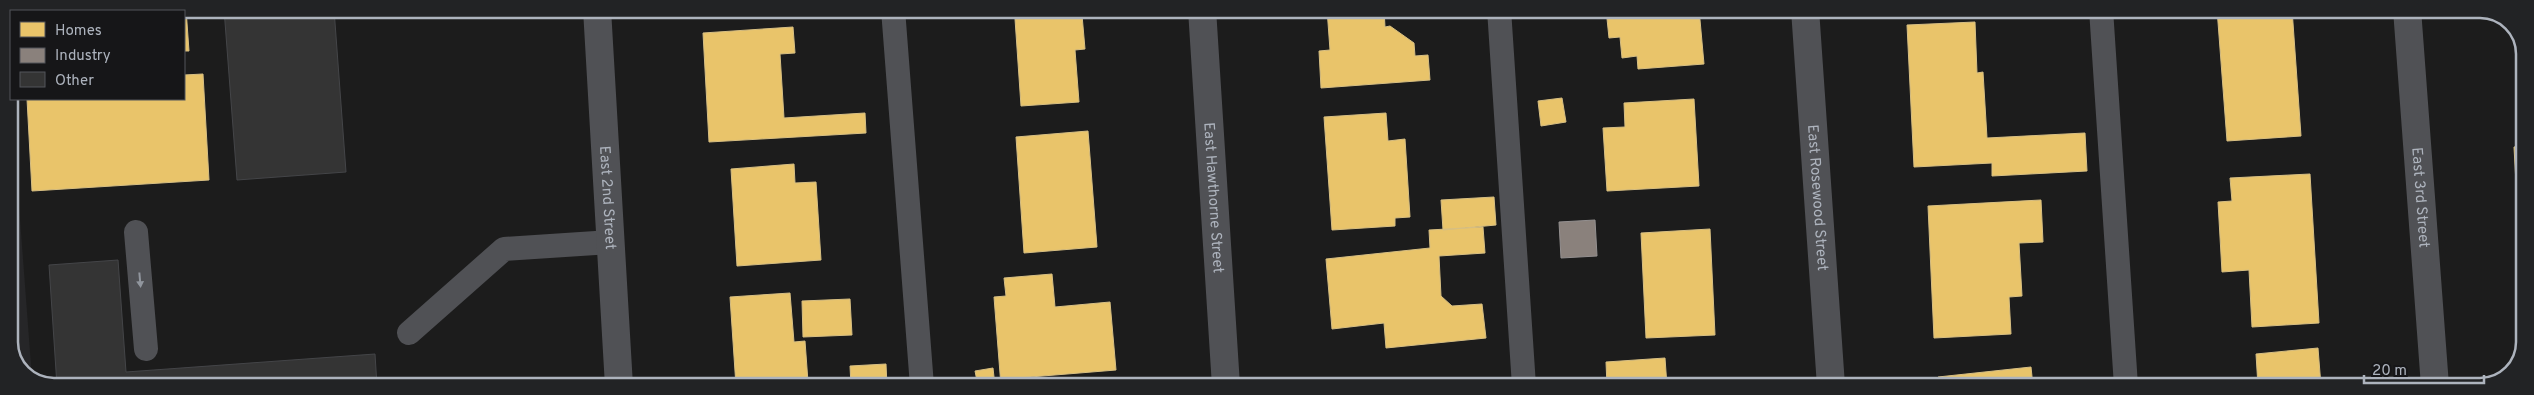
<svg xmlns="http://www.w3.org/2000/svg" width="2534" height="395" font-family="Overpass,sans-serif">
	<style>
		.built { fill: #262628 }
		.homes { fill: #e9c46a; stroke: #d7bf83 }
		.industry { fill: #8a817c; stroke: #949090 }
		.building { fill: #343434; stroke: #444548 }
		.lines { fill: none; stroke-linecap: round; stroke-linejoin: round }
		.service { stroke: #505155; stroke-width: 24 }
		.minor { stroke: #505155; stroke-width: 28 }
		.oneway { fill: #91969e }
		.labels { text-anchor: middle; stroke-width: 5; stroke-linejoin: round; paint-order: stroke }
		.street-label { font-size: 15px; fill: #adb3bd; stroke: #161618 }
		.rim { fill: none; stroke: #adb3bd; stroke-width: 2.5 }
	</style>
	<rect width="100%" height="100%" fill="#1c1c1c"/>
	<path class="built" d="M9 73 32 378 22 373 9 347Z"/>
	<path class="homes" d="M54 9H186L189 51H184V11H47Z
		M1327 9H1384L1385 27 1390 26 1414 43 1415 56 1428 55 1430 80 1321 88 1319 51 1330 50Z
		M1606 9H1699L1704 64 1638 69 1637 56 1622 58 1620 37 1609 38Z
		M2217 9H2292L2301 136 2227 141Z
		M1082 15 1085 49 1075 50 1079 102 1021 106 1015 19Z
		M1975 22 1977 73 1983 72 1987 138 2085 133 2087 171 1992 176V163L1914 167 1907 25Z
		M793 27 795 53 780 54 784 118 865 113 866 133 709 142 703 33Z
		M203 74 209 180 32 191 27 99H184V75Z
		M1562 98 1566 122 1541 126 1538 101Z
		M1694 99 1699 186 1607 191 1603 128 1625 127 1624 103Z
		M2525 102V139L2521 103Z
		M1386 113 1388 141 1405 139 1410 217 1395 218V226L1332 230 1324 117Z
		M1088 131 1097 247 1024 253 1016 137Z
		M2525 145V201L2517 202 2514 147Z
		M794 164 795 183 816 182 821 260 737 266 731 169Z
		M2310 174 2319 323 2252 327 2249 270 2222 272 2218 202 2232 201 2230 178Z
		M1494 197 1496 225 1443 230 1441 200Z
		M2041 200 2043 242 2019 243 2022 296 2009 297 2011 334 1934 338 1928 206Z
		M1483 227 1485 253 1439 256 1441 296 1452 306 1482 304 1486 338 1386 348 1384 323 1332 329 1326 259 1430 248 1429 230Z
		M1710 229 1715 335 1646 338 1641 233Z
		M2525 231V280L2520 232Z
		M1052 274 1055 307 1110 302 1116 370 1018 378 1019 386H1001L994 297 1006 296 1004 278Z
		M790 293 794 342 805 341 808 382 794 383V386H736L730 297Z
		M850 299 852 335 803 337 802 301Z
		M2318 348 2321 386H2258L2256 354Z
		M1665 358 1667 386H1607L1606 362Z
		M886 364 887 386H851L850 366Z
		M2031 367 2033 386H1939L1938 377Z
		M993 368 995 386H978L975 371Z"/>
	<path class="industry" d="M1595 220 1597 256 1561 258 1559 222Z"/>
	<path class="building" d="M224 9H334L346 172 237 180Z
		M118 260 126 372 375 354 377 386H57L49 265Z"/>
	<g class="lines">
		<path class="service" d="M893 9 922 386
			M1499 9 1524 386
			M2101 9 2126 386
			M136 232 146 349
			M409 333 504 249 611 242"/>
		<g class="minor">
			<path id="s1" d="M597 9 619 386"/>
			<path id="s2" d="M1202 9 1226 386"/>
			<path id="s3" d="M1805 9 1831 386"/>
			<path id="s4" d="M2407 9 2435 386"/>
		</g>
	</g>
	<defs><path id="oneway-solid" d="M-6-.8H1V-3.2L6.5 0L1 3.2V.8H-6Z" transform="scale(1.25)"/></defs>
	<use class="oneway" href="#oneway-solid" transform="translate(140 280) rotate(85)"/>
	<g class="labels">
		<g class="street-label">
			<text dy="5" stroke="none"><textPath href="#s1" startOffset="189">East 2nd Street</textPath></text>
			<text dy="5" stroke="none"><textPath href="#s2" startOffset="189">East Hawthorne Street</textPath></text>
			<text dy="5" stroke="none"><textPath href="#s3" startOffset="189">East Rosewood Street</textPath></text>
			<text dy="5" stroke="none"><textPath href="#s4" startOffset="189">East 3rd Street</textPath></text>
		</g>
	</g>
	<path d="M0 0H2534V395H0ZM54 18H2480A36 36 0 0 1 2516 54V342A36 36 0 0 1 2480 378H54A36 36 0 0 1 18 342V54A36 36 0 0 1 54 18Z" fill="#222325" fill-rule="evenodd"/>
	<path class="rim" d="M54 18H2480A36 36 0 0 1 2516 54V342A36 36 0 0 1 2480 378H54A36 36 0 0 1 18 342V54A36 36 0 0 1 54 18Z"/>
	<rect x="10" y="10" width="175" height="90" fill="#161618" stroke="#52555a"/>
	<rect x="20" y="22" width="25" height="15" fill="#e9c46a" stroke="#52555a"/>
	<text x="55" y="35" font-size="15" fill="#adb3bd">Homes</text>
	<rect x="20" y="48" width="25" height="15" fill="#8a817c" stroke="#52555a"/>
	<text x="55" y="60" font-size="15" fill="#adb3bd">Industry</text>
	<rect x="20" y="72" width="25" height="15" fill="#343434" stroke="#52555a"/>
	<text x="55" y="85" font-size="15" fill="#adb3bd">Other</text>
	<path d="M2364 375v8h120v-8" fill="none" stroke="#adb3bd" stroke-width="2.5"/>
	<text x="2372" y="375" font-size="15" fill="#adb3bd" stroke="#161618" stroke-width="4" paint-order="stroke">20 m</text>
</svg>
